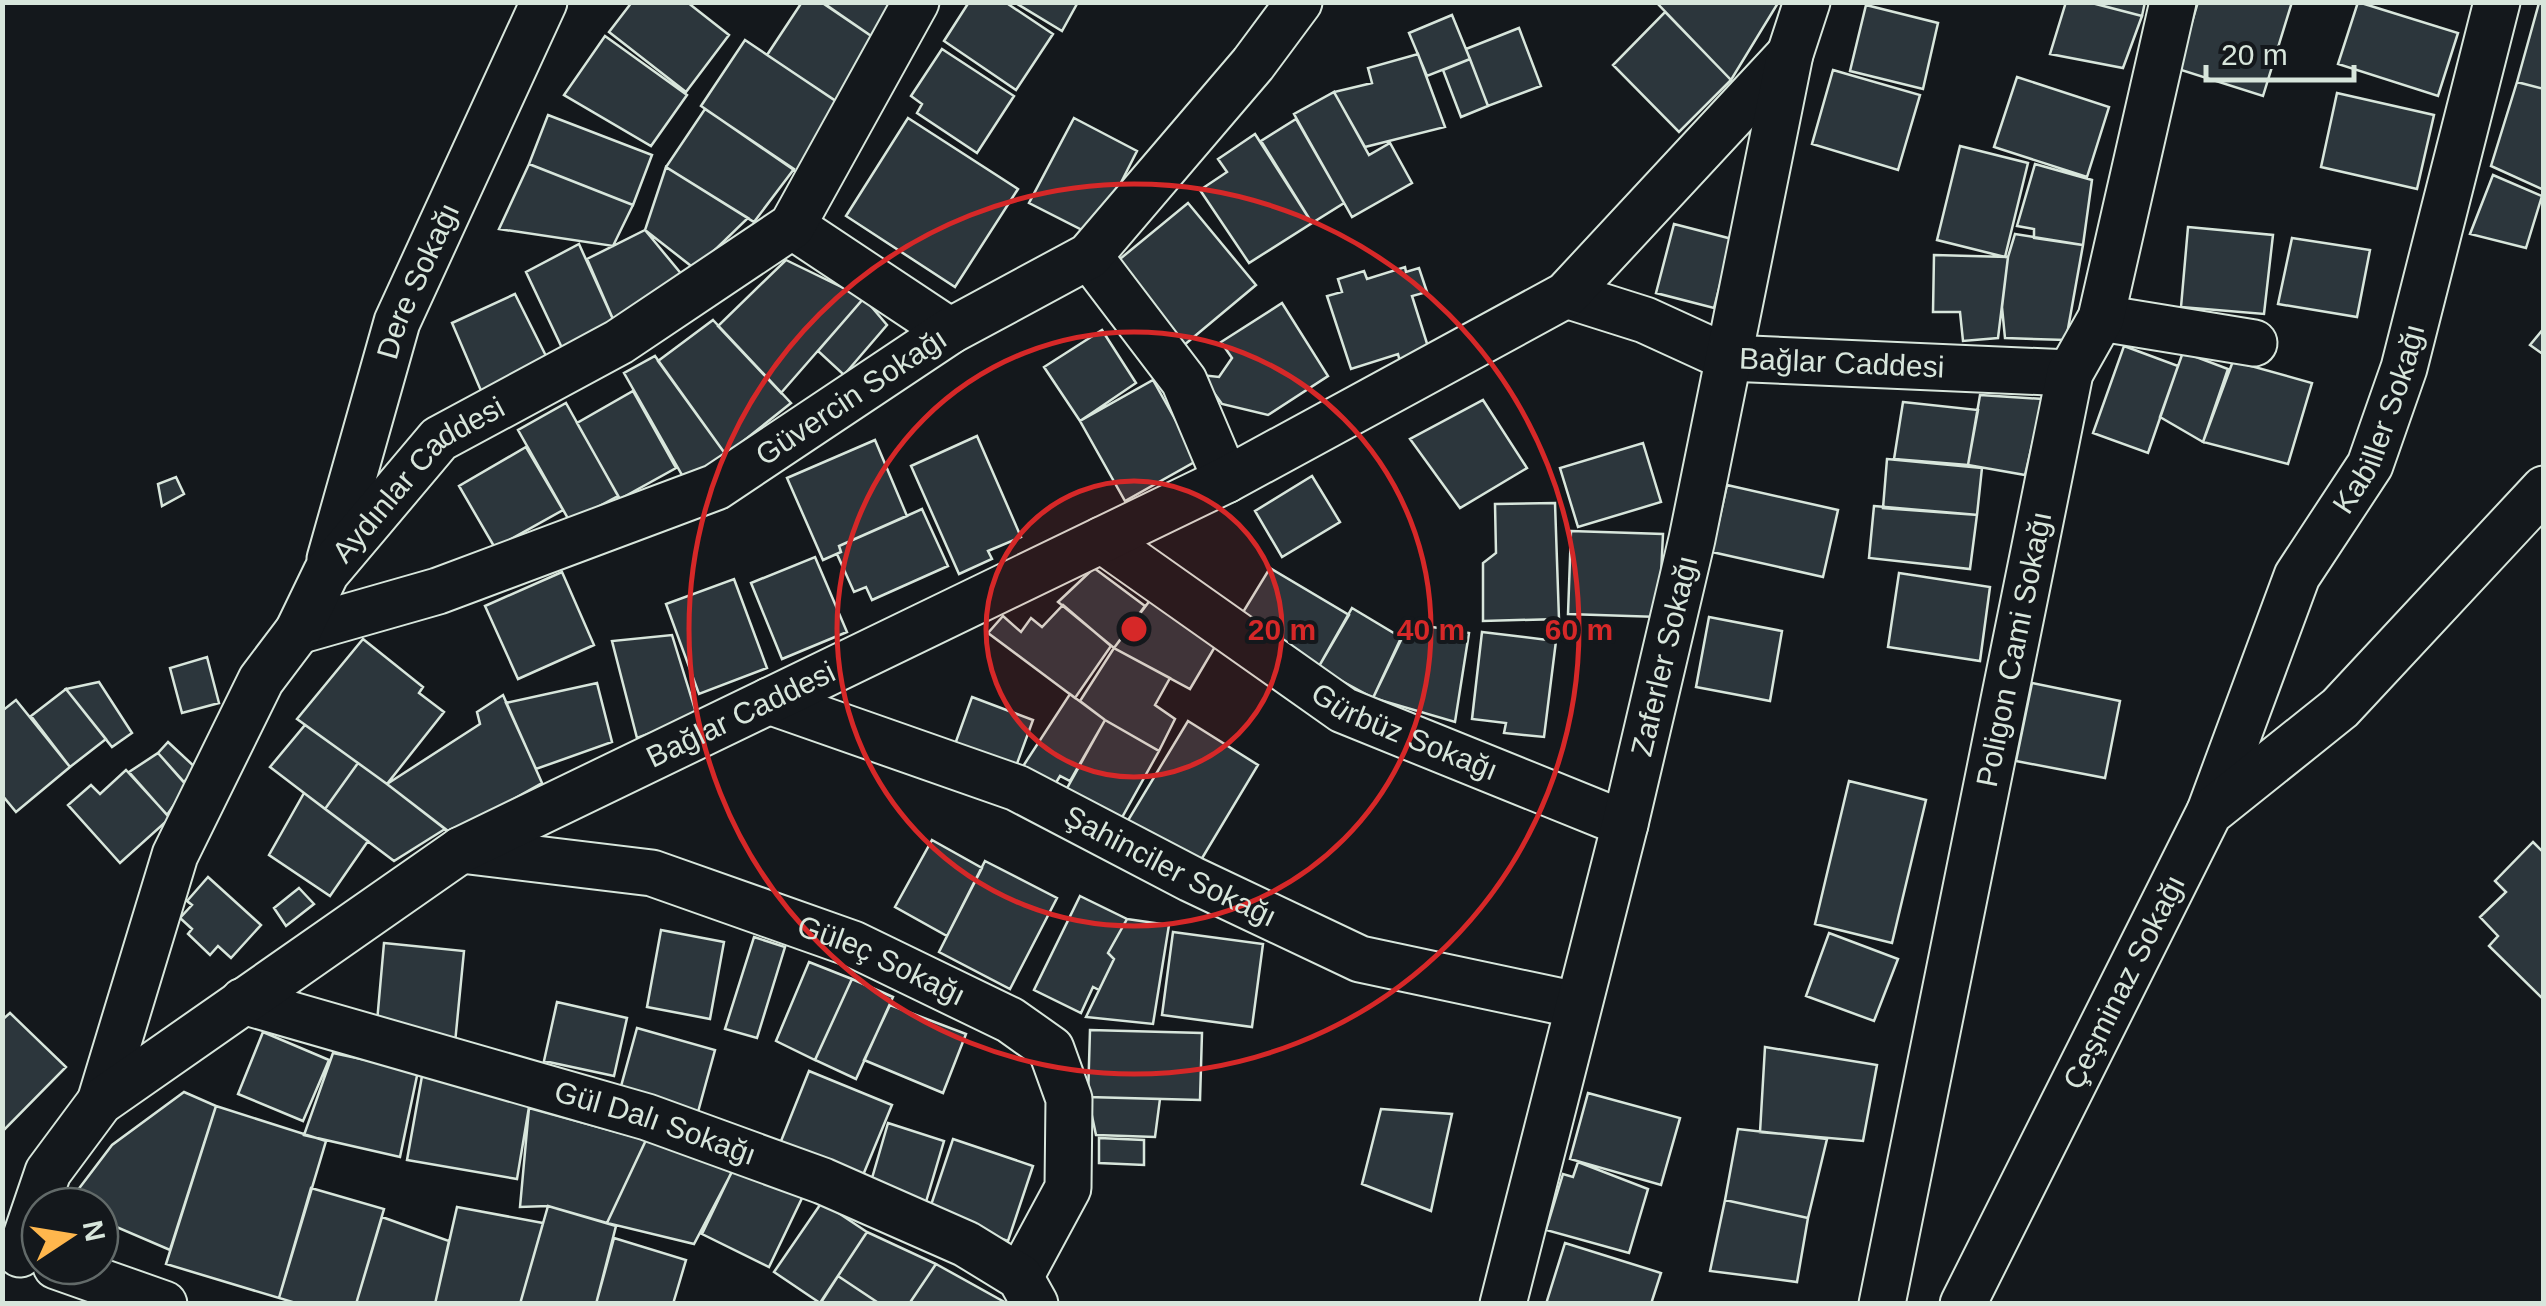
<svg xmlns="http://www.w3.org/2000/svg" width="2546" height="1306" font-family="Arial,sans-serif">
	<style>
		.building { fill: #2c363c; stroke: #d8e6dc; stroke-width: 2.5 }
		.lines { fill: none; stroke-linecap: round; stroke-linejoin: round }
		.minor-casing { stroke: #d8e6dc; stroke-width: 49 }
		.minor { stroke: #14181c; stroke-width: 45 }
		.ring { fill: none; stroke: #d62828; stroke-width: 5 }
		.labels { text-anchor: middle; stroke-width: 8; stroke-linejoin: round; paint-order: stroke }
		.street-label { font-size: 30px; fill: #d8e6dc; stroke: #14181c }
		.centre { fill: #d62828; stroke: #14181c; stroke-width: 5 }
		.ring-label { font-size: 30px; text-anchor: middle; font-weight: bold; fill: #d62828; stroke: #14181c; stroke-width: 8; stroke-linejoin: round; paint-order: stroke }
	</style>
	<rect width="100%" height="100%" fill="#14181c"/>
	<path class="building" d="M632 2H687L729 35 686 92 609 32Z
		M802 2H821L880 42 845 107 767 55Z
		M822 2H907L880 42Z
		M969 2H1005L1053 34 1016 90 944 41Z
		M1014 2H1078L1062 31Z
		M1656 2H1777L1778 3 1731 80Z
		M2066 2H2088L2142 16 2123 68 2050 54Z
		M2088 2H2145L2142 16Z
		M2198 2H2292L2263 96 2178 69Z
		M2358 2 2458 33 2438 96 2338 64Z
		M2539 3 2544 4V89L2517 82Z
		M1866 5 1938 23 1923 89 1850 71Z
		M1665 12 1731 80 1679 132 1613 65Z
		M1452 15 1470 59 1427 76 1409 33Z
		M1519 28 1541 86 1488 106 1466 49Z
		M605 36 687 95 651 146 564 95Z
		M745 40 852 112 807 179 701 106Z
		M942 49 1014 96 977 153 917 113 922 104 911 96Z
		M1418 54 1445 127 1365 147 1334 92 1372 83 1368 68Z
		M1470 59 1488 106 1461 117 1443 70Z
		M1833 70 1920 95 1898 170 1812 144Z
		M2017 77 2109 107 2087 177 1994 147Z
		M2517 82 2544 89V190L2491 166Z
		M1334 92 1369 155 1390 143 1412 183 1352 217 1294 114Z
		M2337 93 2434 115 2417 189 2321 167Z
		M705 109 794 169 754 222 666 167Z
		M548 115 652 155 633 205 529 164Z
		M908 118 1018 189 955 287 846 216Z
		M1074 118 1137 151 1094 236 1029 203Z
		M1296 119 1344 203 1312 223 1261 141Z
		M1255 134 1312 223 1249 263 1200 190 1227 172 1218 159Z
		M1960 146 2028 163 2005 257 1937 240Z
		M529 164 633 205 613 246 499 229Z
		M2035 164 2092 180 2083 245 2034 238V229L2017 226Z
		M666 167 748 218 695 269 645 230Z
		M2493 175 2542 196 2526 248 2470 234Z
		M1188 203 1256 285 1177 351 1109 268Z
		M1674 224 1732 239 1714 308 1656 293Z
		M2188 227 2273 235 2264 314 2181 307Z
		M645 230 688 282 616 326 587 259Z
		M2015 234 2083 245 2066 340 2005 338 2002 307 2008 257Z
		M2292 238 2370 250 2357 317 2278 304Z
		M579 244 616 326 563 350 526 272Z
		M1934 255 2008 257 1998 338 1963 341 1960 312H1933Z
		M786 260 864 298 781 393 718 326Z
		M1405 267 1406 272 1419 268 1427 292 1412 296 1430 353 1400 362 1398 354 1351 369 1327 296 1342 292 1338 279 1364 271 1367 279Z
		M515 294 548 360 482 393 452 323Z
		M864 298 887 325 844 375 818 351Z
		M1282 303 1328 376 1268 415 1222 404 1201 375 1219 377 1232 358 1221 342Z
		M713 320 791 403 726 455 658 361Z
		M2544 328V355L2530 345Z
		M1102 330 1136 383 1080 421 1044 367Z
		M2124 346 2178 366 2148 453 2093 433Z
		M2183 352 2228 369 2203 442 2160 417Z
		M655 356 726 455 686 482 624 373Z
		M2233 361 2312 383 2288 464 2203 442Z
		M1153 380 1198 460 1125 501 1080 421Z
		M633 391 676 468 620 499 577 423Z
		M1980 395 2043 399 2025 475 1968 465Z
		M1483 400 1527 468 1460 508 1410 439Z
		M1903 402 1978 410 1968 465 1894 459Z
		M566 403 618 496 570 522 518 430Z
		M977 436 1021 537 988 551 992 559 959 574 911 466Z
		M875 440 907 516 839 546 841 552 823 560 787 478Z
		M1643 443 1661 502 1578 527 1560 468Z
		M526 447 563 510 495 548 459 486Z
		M1887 459 1982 468 1977 515 1883 508Z
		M1312 476 1340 522 1282 557 1255 511Z
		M176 477 184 494 162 506 158 484Z
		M1727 485 1838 510 1823 577 1712 552Z
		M1555 503 1559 619 1483 621V563L1496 553 1495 504Z
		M1874 506 1977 515 1970 569 1869 558Z
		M922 509 948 566 872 600 866 587 854 592 837 554 841 552 839 546Z
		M1571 531 1663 534 1659 617 1568 614Z
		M815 557 847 632 782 659 751 583Z
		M1094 568 1145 606 1114 648 1058 602Z
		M1270 568 1349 615 1318 668 1240 617Z
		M562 572 594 645 518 679 485 606Z
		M1899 573 1990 587 1980 661 1888 647Z
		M734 579 767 668 699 694 666 604Z
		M1151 599 1219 640 1190 689 1114 648Z
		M1063 605 1111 646 1075 698 988 633 1003 616 1021 632 1031 618 1042 627Z
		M1352 608 1402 638 1373 698 1318 668Z
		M1709 617 1782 631 1770 701 1696 687Z
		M1408 623 1469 633 1455 722 1373 698Z
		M1482 632 1556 641 1544 737 1504 733 1506 723 1472 719Z
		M672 635 697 716 637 738 612 641Z
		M363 639 423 687 419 693 444 712 387 784 297 719Z
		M1114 648 1170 678 1155 705 1175 719 1159 751 1105 720 1080 701Z
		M207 657 219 703 182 713 170 668Z
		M99 682 132 733 112 747 66 689Z
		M597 683 612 742 536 769 506 703Z
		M2032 683 2120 701 2105 778 2016 761Z
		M66 689 106 739 70 767 31 716Z
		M1070 694 1105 720 1070 781 1060 776 1051 791 1018 774Z
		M503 695 542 783 452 834 387 784 480 724 477 712Z
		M972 697 1033 720 1015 769 954 747Z
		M16 700 70 767 16 812 2 795V711Z
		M1105 720 1159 751 1120 821 1066 790Z
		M1188 721 1258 765 1198 865 1127 822Z
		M305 725 358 763 325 809 270 767Z
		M168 742 197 769 184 782 158 753Z
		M158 753 187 786 167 815 129 772Z
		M358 763 387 784 445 829 394 861 325 809Z
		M126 770 170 818 120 863 68 805 91 785 100 794Z
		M1849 781 1926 800 1892 943 1815 924Z
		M304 793 368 841 330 896 269 855Z
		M932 840 982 868 947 936 895 907Z
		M2533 842 2544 853V1000L2489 946 2498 936 2480 917 2506 892 2495 881Z
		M985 861 1057 898 1010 989 939 952Z
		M208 877 261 925 231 958 218 946 210 955 188 934 192 929 180 918 192 905 187 901Z
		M299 888 314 904 286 926 274 908Z
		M1080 896 1127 919 1108 953 1114 959 1099 990 1093 987 1081 1013 1034 990Z
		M1127 919 1169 925 1153 1024 1086 1017 1114 959 1108 953Z
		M661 930 724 942 710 1019 647 1007Z
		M1173 932 1263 944 1252 1027 1162 1015Z
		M1829 933 1898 959 1874 1021 1806 996Z
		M754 937 785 947 757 1038 725 1029Z
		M384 943 464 951 455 1043 377 1022Z
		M809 962 852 979 815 1060 776 1041Z
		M852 979 893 997 856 1079 815 1060Z
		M557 1002 627 1018 614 1076 544 1061Z
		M890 1005 966 1034 943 1093 864 1060Z
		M10 1013 66 1067 2 1132V1020Z
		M637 1028 715 1050 698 1112 620 1090Z
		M1090 1030 1202 1033 1200 1100 1088 1097Z
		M263 1032 329 1060 303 1121 238 1094Z
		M1765 1047 1877 1065 1863 1141 1760 1132Z
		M333 1053 418 1071 400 1157 304 1135Z
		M809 1071 892 1105 861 1180 779 1146Z
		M422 1076 531 1095 517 1179 407 1160Z
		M184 1092 216 1106 170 1250 100 1220V1206H70L68 1203 112 1145Z
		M1588 1093 1680 1118 1661 1185 1570 1159Z
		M1088 1097 1160 1099 1155 1137 1096 1135Z
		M216 1106 326 1141 279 1298 166 1264Z
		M529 1108 646 1140 607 1223 548 1206 520 1207Z
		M1381 1109 1452 1114 1431 1211 1362 1184Z
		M888 1123 944 1141 923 1212 870 1185Z
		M1738 1129 1827 1139 1808 1218 1725 1200Z
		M1099 1138 1144 1140V1165L1099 1163Z
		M953 1139 1033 1166 1008 1241 928 1214Z
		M646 1140 734 1168 694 1244 607 1223Z
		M1578 1162 1648 1189 1629 1253 1546 1230 1563 1174 1573 1177Z
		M736 1163 803 1196 769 1267 702 1234Z
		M311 1188 384 1209 356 1304H299L279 1298Z
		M1725 1200 1808 1218 1797 1282 1710 1271Z
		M822 1202 867 1232 820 1303 774 1272Z
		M548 1206 616 1226 596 1304H520Z
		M457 1207 543 1223 520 1304H435Z
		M382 1217 449 1241 435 1304H356Z
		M867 1232 936 1264 909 1304H880L838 1276Z
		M614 1238 686 1260 673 1304H596Z
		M1565 1243 1661 1273 1651 1304H1546Z
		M936 1264 1008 1304H909Z
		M838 1276 880 1304H820Z"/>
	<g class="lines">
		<g class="minor-casing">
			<g id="minor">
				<path d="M792 226 950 331"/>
				<path d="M1089 256 1184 381 1226 480"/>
				<path id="s1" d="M1566 295 1645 320 1728 358 2070 373"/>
				<path d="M2101 318 2254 343"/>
				<path id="s2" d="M1102 540 1343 710 1625 824"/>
				<path id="s3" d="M330 559 397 322 544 2"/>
				<path id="s4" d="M298 631 438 591 716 487 950 331 1089 256 1253 64 1299 2"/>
				<path id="s5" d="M769 701 1017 788 1191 879 1360 959 1577 1005"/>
				<path id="s6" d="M2210 811 2297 576 2370 465 2404 368 2497 2"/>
				<path id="s7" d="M461 850 652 873 853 944 1010 1020 1051 1049 1069 1099 1068 1188 1020 1277"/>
				<path id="s8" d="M243 1001 647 1117 823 1181 966 1244 1020 1277 1035 1304"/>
				<path id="s9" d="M100 1102 175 855 261 680 298 631 326 573 439 439 619 342 792 226 916 2"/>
				<path id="s10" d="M20 1254 48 1172 100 1102 461 850 1226 480 1566 295 1790 54"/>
				<path d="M56 1266 164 1304"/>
				<path id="s11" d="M1503 1304 1625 824 1692 539 1790 54 1807 2"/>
				<path id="s12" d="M1882 1304 2070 373 2101 318 2173 2"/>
				<path id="s13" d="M1963 1304 2209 813 2340 708 2544 489"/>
			</g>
		</g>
		<use href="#minor" class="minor"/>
	</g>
	<circle cx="1134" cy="629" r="148" fill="#d62828" fill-opacity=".12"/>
	<g class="ring">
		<circle cx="1134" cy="629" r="148"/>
		<circle cx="1134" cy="629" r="297"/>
		<circle cx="1134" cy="629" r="445"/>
	</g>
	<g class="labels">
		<g class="street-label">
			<text dy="10" stroke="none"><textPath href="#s3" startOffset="292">Dere Sokağı</textPath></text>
			<text dy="10" stroke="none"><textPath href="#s1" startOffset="288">Bağlar Caddesi</textPath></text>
			<text dy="10" stroke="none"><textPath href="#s4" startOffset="605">Güvercin Sokağı</textPath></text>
			<text dy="10" stroke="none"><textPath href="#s6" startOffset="430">Kabiller Sokağı</textPath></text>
			<text dy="10" stroke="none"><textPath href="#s9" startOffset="712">Aydınlar Caddesi</textPath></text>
			<text dy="10" stroke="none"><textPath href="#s12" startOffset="668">Poligon Cami Sokağı</textPath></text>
			<text dy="10" stroke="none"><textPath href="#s11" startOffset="668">Zaferler Sokağı</textPath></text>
			<text dy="10" stroke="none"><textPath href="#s10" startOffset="925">Bağlar Caddesi</textPath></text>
			<text dy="10" stroke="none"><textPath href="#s2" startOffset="360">Gürbüz Sokağı</textPath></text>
			<text dy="10" stroke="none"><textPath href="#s5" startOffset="435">Şahinciler Sokağı</textPath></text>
			<text dy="10" stroke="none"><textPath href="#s7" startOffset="438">Güleç Sokağı</textPath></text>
			<text dy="10" stroke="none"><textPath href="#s13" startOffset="360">Çeşminaz Sokağı</textPath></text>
			<text dy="10" stroke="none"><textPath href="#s8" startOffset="430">Gül Dalı Sokağı</textPath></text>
		</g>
	</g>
	<circle cx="1134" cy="629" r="15" class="centre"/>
	<g class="ring-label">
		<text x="1282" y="640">20 m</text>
		<text x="1431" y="640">40 m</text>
		<text x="1579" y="640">60 m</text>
	</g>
	<rect width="2546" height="1306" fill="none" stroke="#d8e6dc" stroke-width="10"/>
	<g transform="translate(70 1236) rotate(78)"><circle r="48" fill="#14181c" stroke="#626a69" stroke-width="2.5"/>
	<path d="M0-8L18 38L0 25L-18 38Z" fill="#ffb74d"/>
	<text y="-15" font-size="28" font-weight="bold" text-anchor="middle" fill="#d8e6dc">N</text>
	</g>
	<path d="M2206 65v15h148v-15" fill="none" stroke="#d8e6dc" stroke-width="5"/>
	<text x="2221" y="65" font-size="30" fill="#d8e6dc" stroke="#14181c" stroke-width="8" paint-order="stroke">20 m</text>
</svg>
